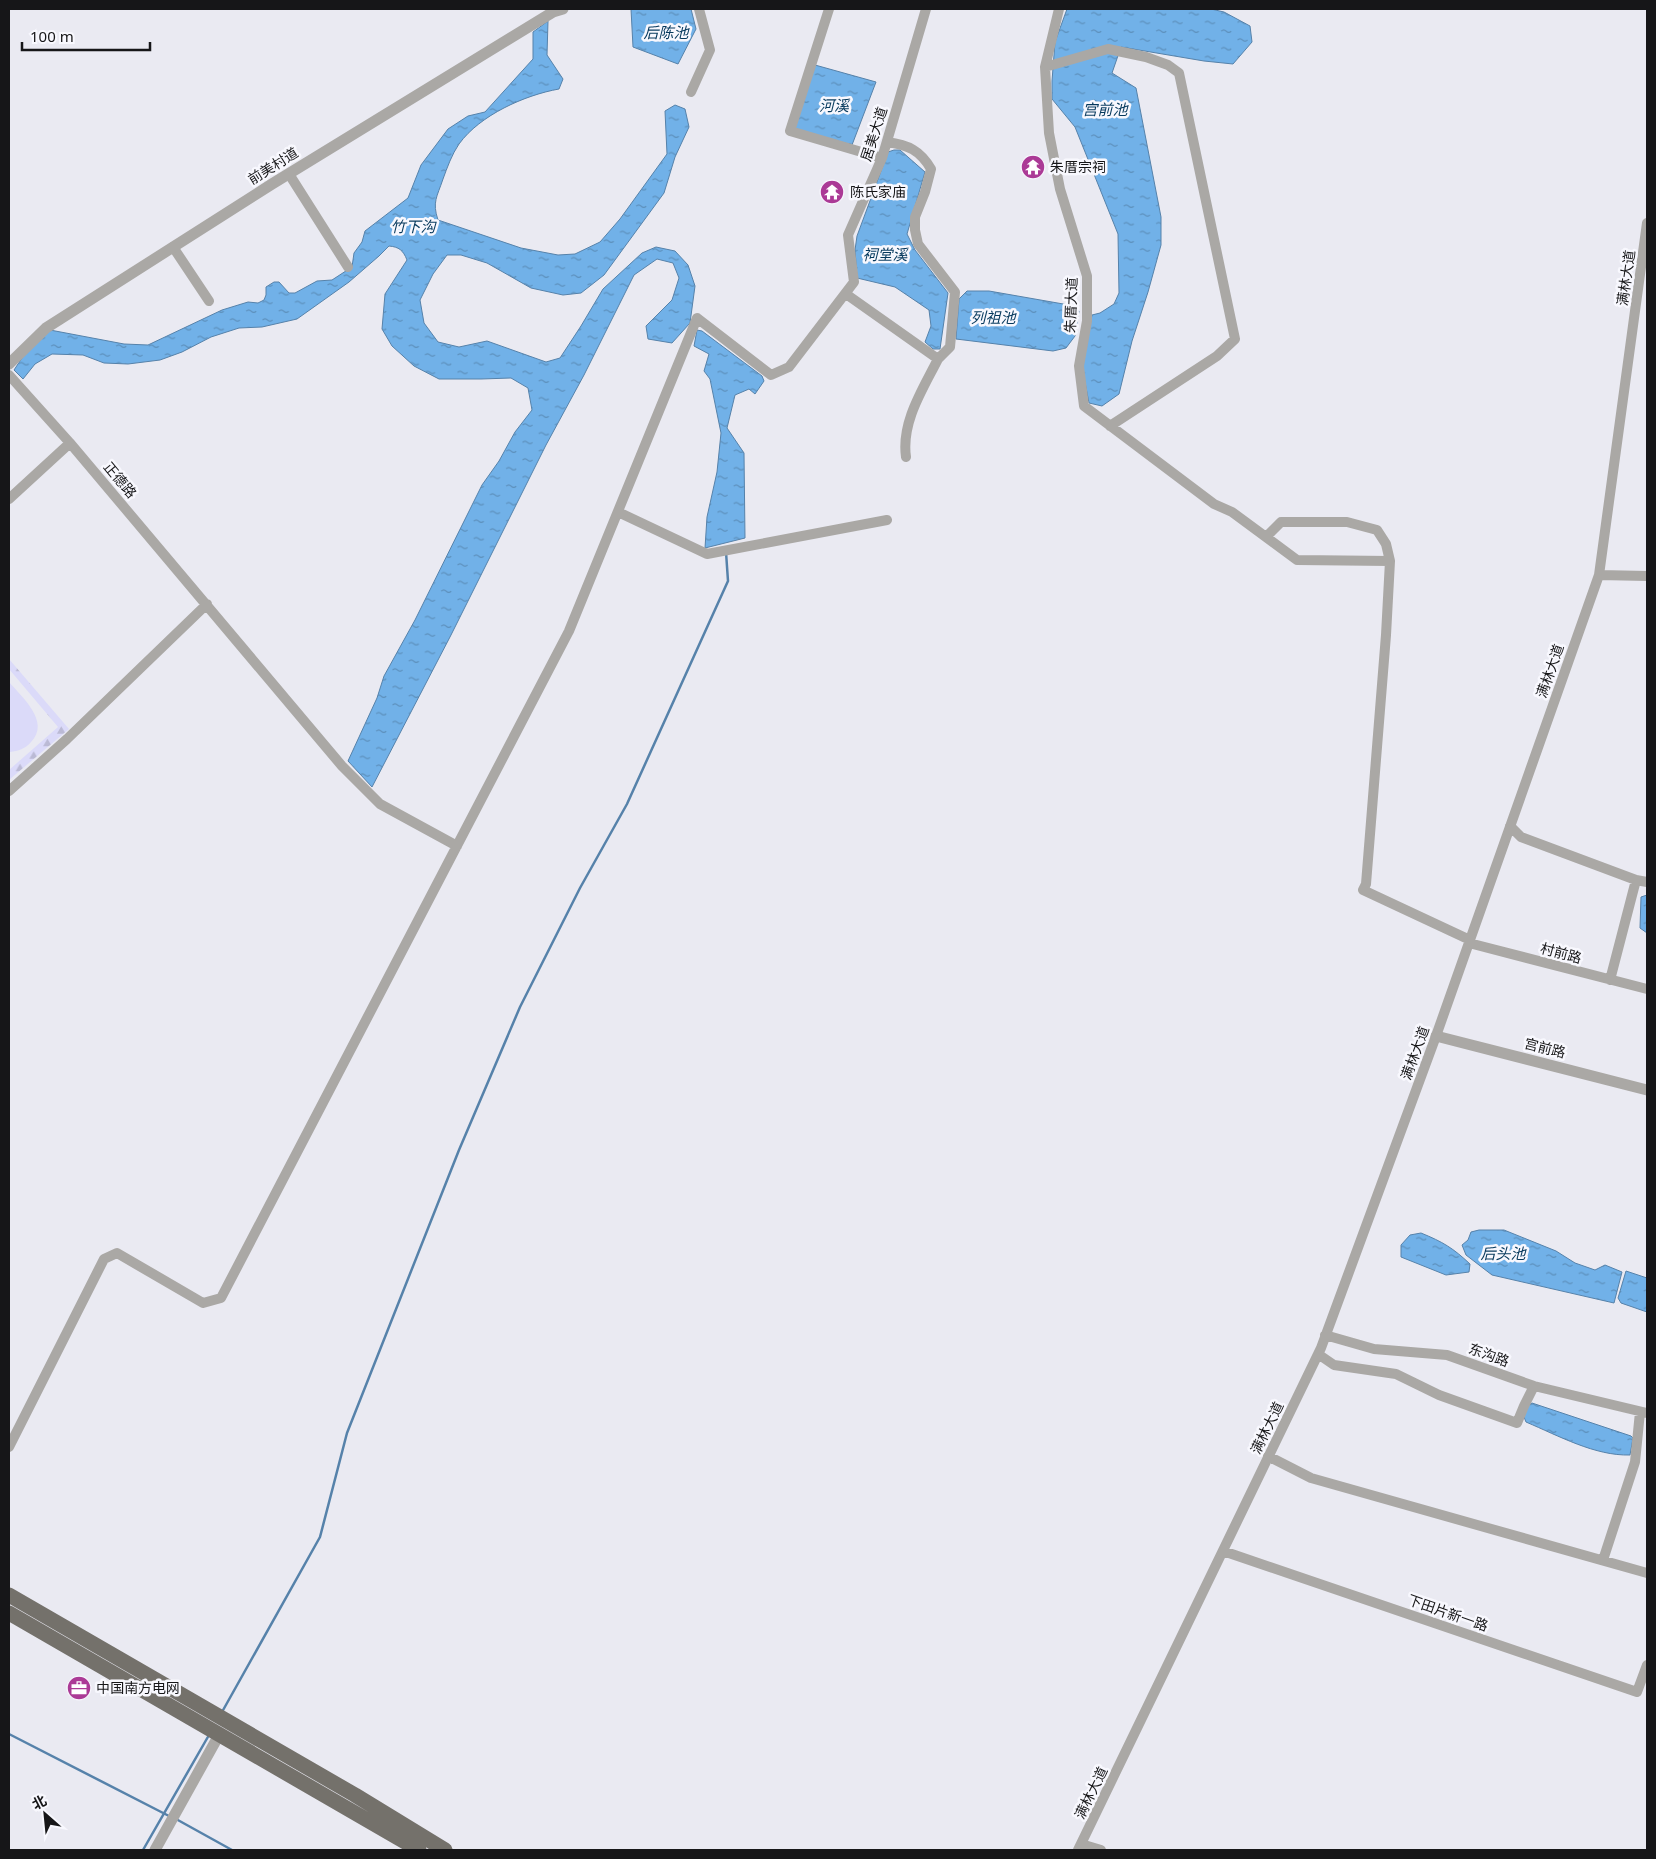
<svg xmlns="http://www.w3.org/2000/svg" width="1656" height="1859" font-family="'Noto Sans','Noto Sans SC',sans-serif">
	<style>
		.forest { fill: url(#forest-firs) }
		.pitch { fill: #dbdaf9 }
		.water { fill: url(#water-ripples); stroke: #5682aa }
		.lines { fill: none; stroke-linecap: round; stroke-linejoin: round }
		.stream { stroke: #5682aa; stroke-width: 2.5 }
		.minor { stroke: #aaa8a5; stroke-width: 10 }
		.tertiary { stroke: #aaa8a5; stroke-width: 11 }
		.primary { stroke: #74716b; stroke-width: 15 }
		.labels { text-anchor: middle; stroke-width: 5; stroke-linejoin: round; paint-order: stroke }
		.street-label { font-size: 14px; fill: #161618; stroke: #f8f8fe }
		.poi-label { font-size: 14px; fill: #161618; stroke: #f8f8fe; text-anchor: start }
		.water-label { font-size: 15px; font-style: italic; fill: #05385c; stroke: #f8f8fe }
	</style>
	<defs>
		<pattern id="forest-firs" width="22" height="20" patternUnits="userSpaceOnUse" patternTransform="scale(1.25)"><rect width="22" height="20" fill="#dbdaf9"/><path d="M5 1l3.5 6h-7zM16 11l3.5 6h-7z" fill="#bbbad5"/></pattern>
		<pattern id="water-ripples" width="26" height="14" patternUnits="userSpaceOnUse" patternTransform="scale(1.25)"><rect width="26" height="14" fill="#71b1e8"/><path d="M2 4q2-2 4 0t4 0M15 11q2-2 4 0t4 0" fill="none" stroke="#5c8fbb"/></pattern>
	</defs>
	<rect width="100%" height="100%" fill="#eaeaf2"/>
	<path class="forest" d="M9 659 69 729 9 780V770L58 727 9 669Z"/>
	<path class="pitch" d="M9 682C22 697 51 722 31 742 25 749 18 751 10 752Z"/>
	<path class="water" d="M631 9H691L696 29 678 64 633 47Z
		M1067 9H1211L1224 12 1250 26 1252 42 1233 64 1204 61 1121 47 1112 73 1136 88 1161 217V245L1148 292 1132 341 1119 394 1102 406 1089 403 1082 367 1092 315 1100 313 1114 304 1119 293 1118 234 1075 127 1052 99V81L1055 42Z
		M548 21 547 55 563 79 559 89C525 95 480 115 459 144 452 154 447 168 443 179 437 197 432 202 438 220L521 248 558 255 575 254 600 242 620 219 667 154 665 111 675 105 685 109 689 127 675 157 664 193 604 275 581 293 563 295 531 288 487 263 461 255H447L433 274 420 300 424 323 438 342 459 347 487 341 546 362 560 358 581 326 603 289 642 253 656 247 675 251 688 265 695 286 690 323 672 343 648 339 646 326 672 300 679 278 673 263 657 259 634 275 584 375 546 445 451 635 372 787 348 761 377 698 384 676 415 620 482 485 499 461 515 432 532 410 528 388 511 378 481 379H439L414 366 392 346 382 329 385 294 407 260C403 250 399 247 389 246L379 256 349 282 297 319 262 327 239 328 211 337 182 352 160 360 128 364 104 363 83 355 52 354 35 364 23 379 14 370 22 358 50 330 124 344 148 345 222 310 248 302 258 303 264 300 266 295V287L274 282H279L289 293H295L317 281 332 280 352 267 354 253 362 242 365 231 408 198 421 165 448 129 468 116 485 112 533 59V32Z
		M815 65 876 82 852 145 794 129Z
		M894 150H900L925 172 907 234 915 250 948 293 940 349H933L925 342 931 326 929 310 895 287 857 278 855 250 857 236 888 152Z
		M967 291H989L1069 305 1079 311 1075 336 1066 348 1053 351 956 339 959 299Z
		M697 330 702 331 762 376 764 381 755 394 749 389 735 395 727 428 744 453 745 538 705 548 707 517 717 472 721 433 710 379 704 371 709 354 694 346Z
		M1647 895V933L1640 928 1641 897Z
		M1479 1230H1504L1556 1251 1575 1263 1595 1270 1605 1265 1622 1272 1614 1303 1492 1275 1466 1255 1462 1245 1468 1240 1471 1232Z
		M1421 1233C1443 1242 1453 1248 1470 1264L1469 1272 1446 1275 1401 1257V1245L1410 1235Z
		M1626 1271 1647 1278V1312L1621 1303 1618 1298Z
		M1532 1403 1631 1436 1633 1438 1630 1455C1595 1456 1559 1436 1526 1422L1524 1417 1527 1406Z"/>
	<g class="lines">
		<path class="stream" d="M222 1712 320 1537 347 1433 459 1150 520 1007 580 888 627 804 728 581 726 552
			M9 1734 169 1816
			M176 1819 232 1850
			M143 1850 209 1735"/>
		<path class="minor" d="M829 9 790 131 882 158
			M1059 9 1045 67 1049 133 1060 189 1087 276V321L1079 366 1084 406 1214 504 1232 512 1297 560 1390 561 1386 635 1366 884 1363 890 1470 940
			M1045 67 1108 49 1146 57 1168 65 1179 73 1235 339 1217 356 1110 426
			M691 92 710 50 699 9
			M289 174 348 267
			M173 247 209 301
			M846 294 938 359 950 347 955 292 918 244 915 230V217L925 192 931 169C920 150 908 145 887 142
			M9 375 70 443 342 766 380 804 457 846
			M906 457C901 422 923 389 938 359
			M9 499 70 443
			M618 512 707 554 887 520
			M1266 537 1281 522H1347L1377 530 1386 544 1390 561
			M1599 575 1647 576
			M9 791 67 739 207 604
			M1510 826 1521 837 1636 880 1610 980
			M1636 880 1647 882
			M1469 943 1647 989
			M1325 1335 1374 1349 1447 1355 1534 1386 1647 1413
			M1318 1354 1334 1365 1396 1374 1439 1395 1517 1423 1524 1406 1534 1386
			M9 1447 104 1259 117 1253 203 1303 221 1298 569 631 697 318 771 375 789 367 854 282 848 235 882 158 926 9
			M1268 1456 1311 1478 1647 1573
			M1223 1551 1637 1692 1647 1665
			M1603 1560 1635 1462 1640 1412
			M1081 1844 1101 1850
			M1078 1850 1321 1348 1436 1036 1599 575 1647 223"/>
		<path class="tertiary" d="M9 364 46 328 272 184 553 12 563 9
			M1436 1036 1647 1090
			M155 1850 219 1735"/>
		<path class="primary" d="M9 1595 355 1795 445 1850
			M9 1613 419 1850"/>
	</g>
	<defs>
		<g id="temple-disc" transform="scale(1.25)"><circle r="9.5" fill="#ab3a96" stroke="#f8f8fe"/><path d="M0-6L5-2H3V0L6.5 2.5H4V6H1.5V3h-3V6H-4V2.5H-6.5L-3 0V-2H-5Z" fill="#fff"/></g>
		<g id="office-disc" transform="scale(1.25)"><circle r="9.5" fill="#ab3a96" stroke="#f8f8fe"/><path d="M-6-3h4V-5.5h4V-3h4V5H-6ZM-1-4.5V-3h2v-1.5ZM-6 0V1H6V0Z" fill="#fff"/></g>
	</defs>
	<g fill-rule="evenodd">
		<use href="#temple-disc" x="1033" y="167"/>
		<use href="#temple-disc" x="832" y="192"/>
		<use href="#office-disc" x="79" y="1688"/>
	</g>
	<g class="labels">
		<g class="street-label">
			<text transform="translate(874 134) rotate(-72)" y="5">居美大道</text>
			<text transform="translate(273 166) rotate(-32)" y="5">前美村道</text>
			<text transform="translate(1626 278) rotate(-82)" y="5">满林大道</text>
			<text transform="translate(1071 305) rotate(-88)" y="5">朱厝大道</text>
			<text transform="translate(120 480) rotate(50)" y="5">正德路</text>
			<text transform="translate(1550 671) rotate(-71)" y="5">满林大道</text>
			<text transform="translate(1561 953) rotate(15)" y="5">村前路</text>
			<text transform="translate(1545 1048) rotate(14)" y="5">宫前路</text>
			<text transform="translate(1415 1053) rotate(-70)" y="5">满林大道</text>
			<text transform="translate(1489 1355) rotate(20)" y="5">东沟路</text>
			<text transform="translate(1267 1428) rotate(-64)" y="5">满林大道</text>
			<text transform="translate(1448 1613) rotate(19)" y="5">下田片新一路</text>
			<text transform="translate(1091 1793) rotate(-64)" y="5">满林大道</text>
		</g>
		<g class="poi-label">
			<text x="1050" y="172">朱厝宗祠</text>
			<text x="850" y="197">陈氏家庙</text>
			<text x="96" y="1693">中国南方电网</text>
		</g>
		<g class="water-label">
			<text x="666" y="38">后陈池</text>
			<text x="834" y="111">河溪</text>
			<text x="1105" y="115">宫前池</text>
			<text x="413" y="232">竹下沟</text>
			<text x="885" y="260">祠堂溪</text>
			<text x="993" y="323">列祖池</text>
			<text x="1503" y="1259">后头池</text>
		</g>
	</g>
	<rect width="1656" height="1859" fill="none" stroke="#161618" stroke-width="20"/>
	<g transform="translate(45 1814) rotate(333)" stroke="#f8f8fe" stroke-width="4" paint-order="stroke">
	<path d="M0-4L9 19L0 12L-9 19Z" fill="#161618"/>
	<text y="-8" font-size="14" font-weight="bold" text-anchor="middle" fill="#161618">北</text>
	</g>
	<path d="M22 42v8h128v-8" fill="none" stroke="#161618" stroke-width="2.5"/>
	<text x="30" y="42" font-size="15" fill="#161618" stroke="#f8f8fe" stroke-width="4" paint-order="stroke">100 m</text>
</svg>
